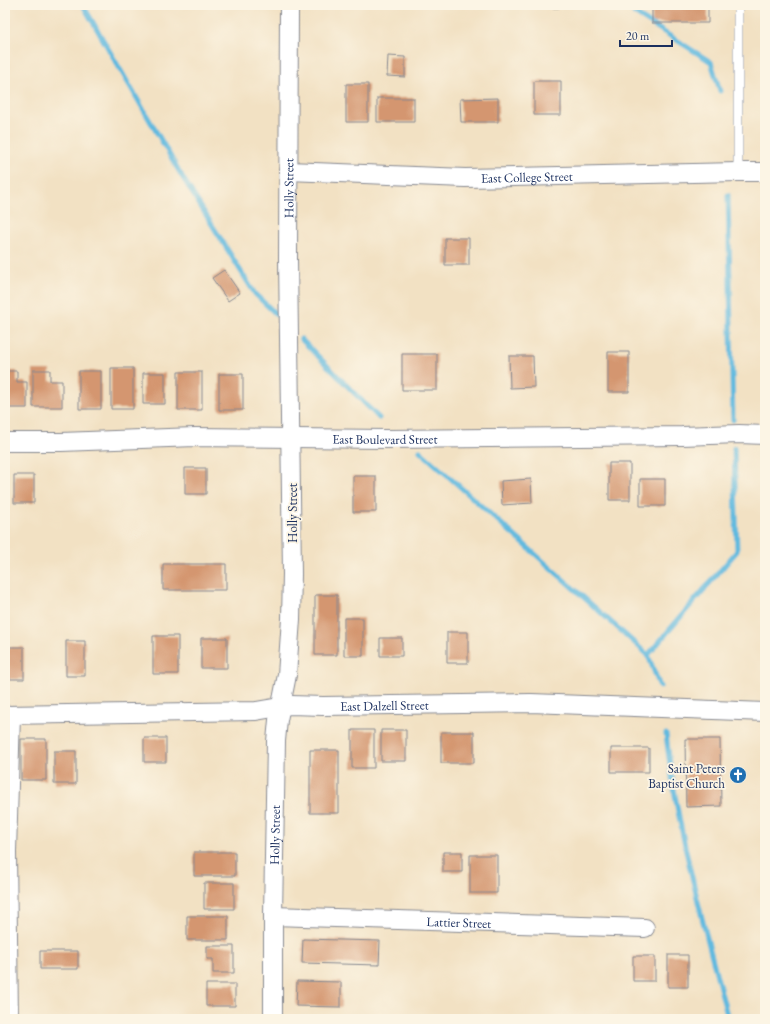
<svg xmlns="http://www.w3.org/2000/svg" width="770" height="1024" font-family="'EB Garamond',serif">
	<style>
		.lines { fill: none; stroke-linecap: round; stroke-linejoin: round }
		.stream { stroke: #62badf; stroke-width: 5 }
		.building { fill: #d4966f }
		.lane-casing { stroke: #868890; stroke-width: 10 }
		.street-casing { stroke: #868890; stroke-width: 20 }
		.lane { stroke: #fff; stroke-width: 9 }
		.street { stroke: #fff; stroke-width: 18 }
		.labels { text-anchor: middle; stroke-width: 3.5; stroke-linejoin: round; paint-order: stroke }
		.street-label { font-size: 13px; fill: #1b2f5e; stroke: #fcf5e5 }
		.poi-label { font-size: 13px; fill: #1b2f5e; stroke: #fcf5e5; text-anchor: end }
	</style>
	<rect width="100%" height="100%" fill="#fcf5e5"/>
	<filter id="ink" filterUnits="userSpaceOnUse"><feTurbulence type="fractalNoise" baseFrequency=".025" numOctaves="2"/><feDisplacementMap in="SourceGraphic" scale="8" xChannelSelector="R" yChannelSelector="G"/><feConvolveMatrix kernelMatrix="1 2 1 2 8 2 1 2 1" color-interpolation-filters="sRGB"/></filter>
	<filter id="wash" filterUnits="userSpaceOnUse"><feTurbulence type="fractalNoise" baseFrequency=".012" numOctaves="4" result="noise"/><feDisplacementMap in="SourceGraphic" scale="16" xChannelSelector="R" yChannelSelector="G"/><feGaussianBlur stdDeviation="0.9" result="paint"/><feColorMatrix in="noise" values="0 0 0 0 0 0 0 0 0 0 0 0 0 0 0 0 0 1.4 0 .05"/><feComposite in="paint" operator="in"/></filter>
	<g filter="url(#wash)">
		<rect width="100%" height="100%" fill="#f2e1c3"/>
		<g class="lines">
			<path class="stream" d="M83 5 183 178 255 294 277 315
				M633 5 634 13 711 62 720 91
				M728 195 733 420
				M301 339 379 418
				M420 451 648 655 660 687
				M648 655 737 551 734 448
				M666 734C677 831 704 925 728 1019"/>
		</g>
		<g id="blocks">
			<path class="building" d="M532 5H559V8H532Z
				M652 5H708V23H652Z
				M388 56 405 57V77L387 76Z
				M534 81H561V115H534Z
				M346 84H368V122H346Z
				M377 98H414V122H377Z
				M498 98V122H461L460 99Z
				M445 238H469V265H445Z
				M224 270 240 293 228 301 212 278Z
				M608 352H629V392H608Z
				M402 354H437V390H402Z
				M509 356H533L534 387 510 388Z
				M111 368H133V409H111Z
				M33 370H50V381H62V407H33Z
				M5 371H17V382H27V408H5Z
				M79 371H101V409H79Z
				M178 372H202V410H178Z
				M143 373H165V404H143Z
				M219 374H243V410H219Z
				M609 463H630V500H609Z
				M185 468H206V494H185Z
				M14 475H34V503H14Z
				M353 476H376V512H353Z
				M531 479 532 503 502 505 501 481Z
				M640 479H665V506H640Z
				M163 564H226V590H163Z
				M315 595H337V655H315Z
				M344 618H363V656H344Z
				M447 632H468V663H447Z
				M153 636H178V674H153Z
				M201 638H227V668H201Z
				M380 638H402V656H380Z
				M66 641H85V676H66Z
				M5 647H24V679H5Z
				M352 730H374V768H352Z
				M381 730H406V761H381Z
				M441 732H474V763H441Z
				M144 738H166V762H144Z
				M21 739H46V780H21Z
				M685 739H720L721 806 686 807Z
				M611 748H649V772H611Z
				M310 750H339V813H310Z
				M54 751H76V784H54Z
				M194 852H235V876H194Z
				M443 852H462V872H443Z
				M470 855H497V893H470Z
				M204 883H234V909H204Z
				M187 916H228V940H187Z
				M303 939 380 941 379 965 302 963Z
				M207 946H234V973H213V959H207Z
				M40 951H78V969H40Z
				M668 955H688V987H668Z
				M633 956H655V981H633Z
				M297 981 341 982V1007L296 1006Z
				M206 984H235V1006H206Z"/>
		</g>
	</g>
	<g filter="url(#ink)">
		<use href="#blocks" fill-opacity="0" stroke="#868890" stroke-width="1"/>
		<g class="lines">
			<g class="lane-casing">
				<path id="lane" d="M738 172V5"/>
			</g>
			<g class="street-casing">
				<g id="street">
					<path id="s1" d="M288 171 465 178 738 172H765"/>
					<path id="s2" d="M5 442H61L195 437 386 439 682 436 739 434 765 435"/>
					<path id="s3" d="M5 715 256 711 291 705 323 706 531 703 765 712"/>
					<path id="s4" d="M273 916 645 928"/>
					<path d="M9 1019 7 852 11 715"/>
					<path id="s5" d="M273 1019V916L276 741 278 720 287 675 291 619 292 574 288 259 289 5"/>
				</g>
			</g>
			<use href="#lane" class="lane"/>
			<use href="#street" class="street"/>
		</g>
	</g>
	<defs>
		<g id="church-disc" transform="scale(0.9)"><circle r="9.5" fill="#1f6fb2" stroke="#fcf5e5"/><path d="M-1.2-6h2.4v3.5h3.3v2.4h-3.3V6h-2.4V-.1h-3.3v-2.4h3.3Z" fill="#fff"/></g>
	</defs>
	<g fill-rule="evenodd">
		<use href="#church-disc" x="738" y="775"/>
	</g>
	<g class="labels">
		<g class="street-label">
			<text dy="5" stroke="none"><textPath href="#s1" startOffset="239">East College Street</textPath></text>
			<text dy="5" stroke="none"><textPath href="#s5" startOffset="832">Holly Street</textPath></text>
			<text dy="5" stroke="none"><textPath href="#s2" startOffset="380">East Boulevard Street</textPath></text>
			<text transform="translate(292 513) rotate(-90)" y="5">Holly Street</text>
			<text dy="5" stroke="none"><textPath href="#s3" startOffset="380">East Dalzell Street</textPath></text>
			<text dy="5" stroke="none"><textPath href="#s5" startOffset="184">Holly Street</textPath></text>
			<text dy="5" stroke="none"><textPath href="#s4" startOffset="186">Lattier Street</textPath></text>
		</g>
		<g class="poi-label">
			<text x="725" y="773">Saint Peters<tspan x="725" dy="15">Baptist Church</tspan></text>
		</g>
	</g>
	<rect width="770" height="1024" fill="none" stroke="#fcf5e5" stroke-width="20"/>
	<path d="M620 40v6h52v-6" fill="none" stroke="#1b2f5e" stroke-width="2"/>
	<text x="626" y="40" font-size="12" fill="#1b2f5e" stroke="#fcf5e5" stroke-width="3" paint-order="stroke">20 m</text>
</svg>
